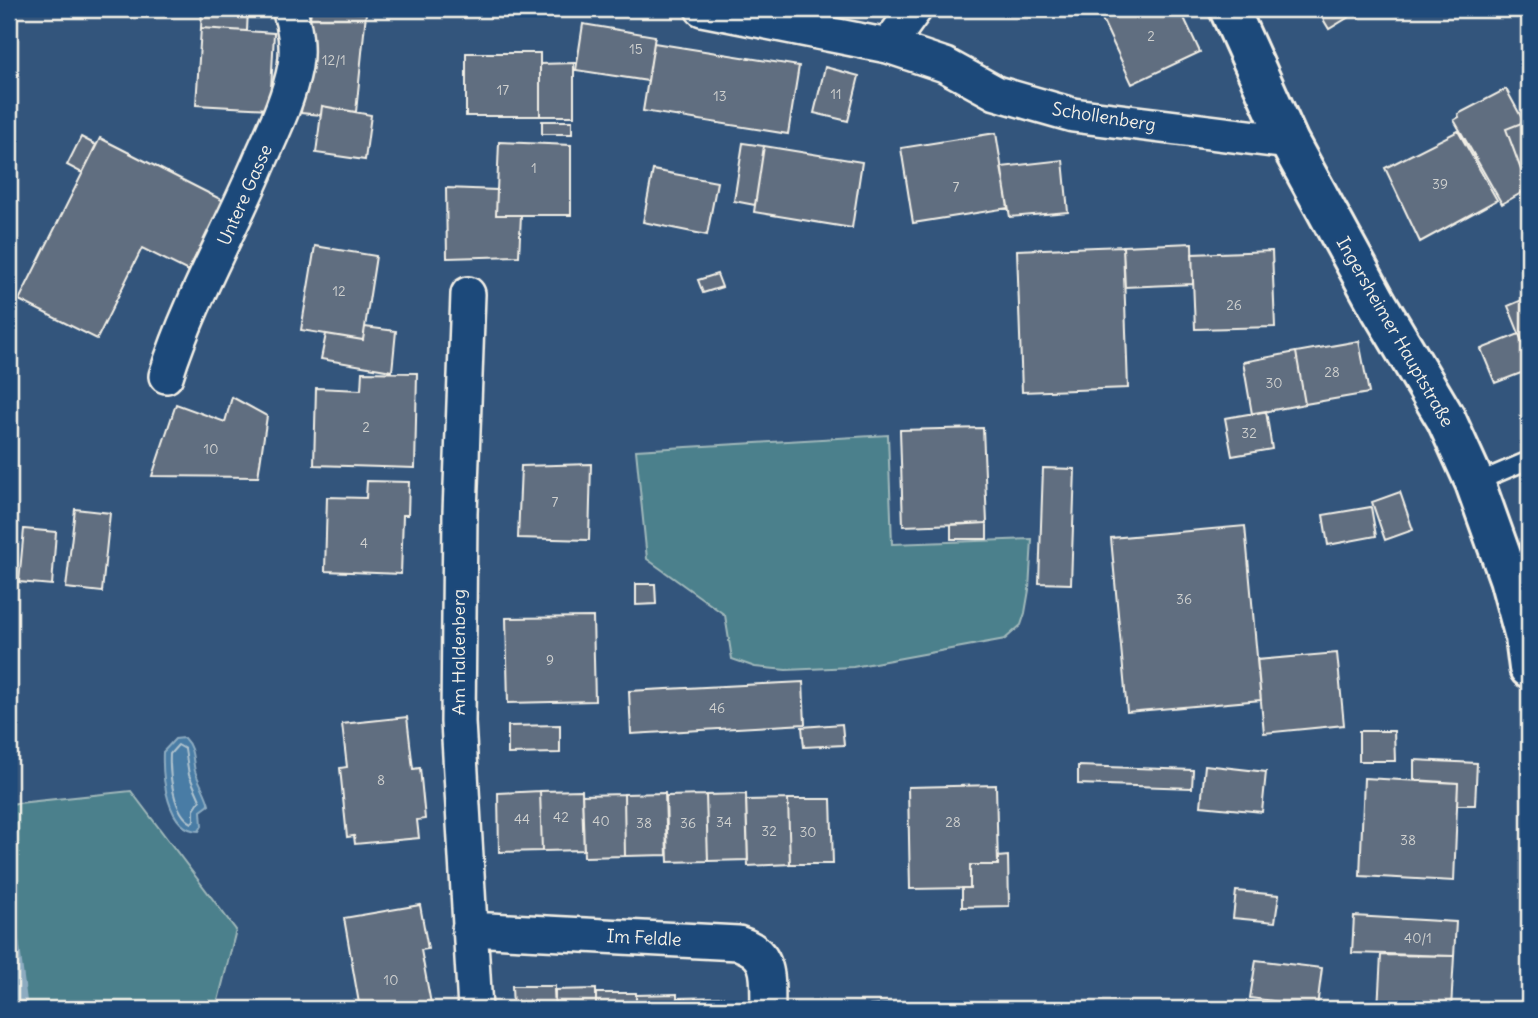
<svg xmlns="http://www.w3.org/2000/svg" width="1538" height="1018" font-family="Delius,sans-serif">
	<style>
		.green { fill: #4c808c; stroke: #a0b8ba; stroke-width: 2 }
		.water { fill: #487ca5; stroke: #8dabc0; stroke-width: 2 }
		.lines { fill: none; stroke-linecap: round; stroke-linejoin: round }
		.shore { stroke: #afc2cd; stroke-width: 2 }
		.stream { stroke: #8dabc0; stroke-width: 12 }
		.building { fill: #616e80; stroke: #f4f1e8; stroke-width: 2 }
		.service-casing { stroke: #f4f1e8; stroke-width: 21 }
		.minor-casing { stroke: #f4f1e8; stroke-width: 38 }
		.tertiary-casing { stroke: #f4f1e8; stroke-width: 44 }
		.service { stroke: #1f4a7a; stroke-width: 16 }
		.minor { stroke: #1f4a7a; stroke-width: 33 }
		.tertiary { stroke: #1f4a7a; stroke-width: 38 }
		.labels { text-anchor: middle; stroke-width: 5; stroke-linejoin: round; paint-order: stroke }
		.number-label { font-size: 14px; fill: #cfd0ce }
		.street-label { font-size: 18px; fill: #f4f1e8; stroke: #1f4a7a }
	</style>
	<rect width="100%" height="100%" fill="#33557c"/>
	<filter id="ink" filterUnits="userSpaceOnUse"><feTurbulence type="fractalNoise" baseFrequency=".0143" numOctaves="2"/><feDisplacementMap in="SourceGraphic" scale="14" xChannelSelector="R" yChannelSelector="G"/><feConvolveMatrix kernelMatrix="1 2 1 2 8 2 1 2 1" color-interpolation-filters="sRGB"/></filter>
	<g filter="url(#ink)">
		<path class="green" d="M888 435 892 544 1032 539 1029 590 1025 613 1021 625 1005 639 853 667 786 670 755 667 732 659 725 615 647 559 636 450Z
			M131 791 236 930 216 1009H9V804Z"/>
		<path class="water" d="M184 738C194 748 192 758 195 771 199 783 206 793 209 805L201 811 202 826 199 831C167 831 162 777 163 752L175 739Z"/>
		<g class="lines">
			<path class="shore" d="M178 745 185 749 189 775 200 800 194 809V820L192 823C173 814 169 773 170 754Z"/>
			<path class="stream" d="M9 909 22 1009"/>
		</g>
		<path class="building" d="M202 9H248L247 31 201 28Z
			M311 9 366 13 356 112 322 106 321 115 301 113Z
			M1125 9H1180L1200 52 1132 84 1102 19Z
			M1317 9H1362L1329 29Z
			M583 24 655 36 648 81 576 70Z
			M201 28 274 33 270 109 196 105Z
			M654 43 799 66 788 134 643 111Z
			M466 53H540V116H466Z
			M574 63V116H540V64Z
			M825 67 859 76 848 121 814 113Z
			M1506 89 1524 122 1506 129 1528 189 1502 204 1454 120 1459 117 1458 114Z
			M322 106 371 115 365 160 316 153Z
			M1529 120V191L1506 129Z
			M542 121H572V134H542Z
			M1458 131 1497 200 1420 242 1385 168Z
			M996 133 1008 208 913 223 901 148Z
			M81 137 96 145 82 173 67 165Z
			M100 138 224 201 188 271 142 248 97 339 19 300Z
			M499 142 571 145V215H496Z
			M743 143 764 146 755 205 734 201Z
			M764 146 862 162 852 228 754 212Z
			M1063 160 1068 212 1010 217 1001 167Z
			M653 170 717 182 707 235 643 222Z
			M446 188 497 190 496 215H521L519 256 447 258Z
			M1192 243 1193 284 1125 287 1123 246Z
			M315 246 376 256 363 340 301 330Z
			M1123 246 1128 388 1022 392 1017 250Z
			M1272 251 1275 327 1195 329 1192 254Z
			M717 274 722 287 703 293 698 280Z
			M1529 297V352L1527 353 1508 306Z
			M365 327 396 331 392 371 321 359 326 334 363 340Z
			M1519 334 1529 360V370L1495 383 1481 349Z
			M1359 341 1369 393 1305 404 1296 352Z
			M1296 352 1305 404 1252 414 1243 362Z
			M362 372 417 373 415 468 314 465 316 388 361 390Z
			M232 397 267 416 258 477 152 476 176 404 225 422Z
			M1266 411 1272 449 1232 456 1225 418Z
			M983 428 987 523 903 526 900 430Z
			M591 464 589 540 518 538 521 466Z
			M1043 468 1075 469 1071 584 1039 583Z
			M367 481 409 482 408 515H403L401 574 325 571 327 497 366 498Z
			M1400 492 1413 530 1385 540 1372 502Z
			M1371 507 1376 536 1328 545 1323 515Z
			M75 509 110 513 102 592 66 588Z
			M987 523V539H951V525Z
			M1245 526 1261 700 1127 712 1111 538Z
			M24 529 56 532 52 585 19 582Z
			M636 584H655L656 604 636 605Z
			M593 617 595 701 508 703 506 618Z
			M1337 653 1344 725 1264 733 1257 660Z
			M803 682 805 724 631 734 629 691Z
			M407 717 413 769 420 768 425 819 417 820 419 838 355 844 354 836 347 837 340 768 347 767 342 724Z
			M842 724 844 745 804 747 802 727Z
			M560 725V753L508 754V726Z
			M1359 731H1394L1395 761H1359Z
			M1414 760 1477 763 1475 805H1457L1458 783 1414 780Z
			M1205 765 1266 772 1262 812 1201 806Z
			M1078 766 1193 770 1192 788 1078 784Z
			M1364 778 1458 783 1454 881 1360 876Z
			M996 785 998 865H970V888L910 889 908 787Z
			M582 790 584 850 542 851 540 791Z
			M540 791 542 851 499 852 498 793Z
			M665 793 667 855 625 856 624 794Z
			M624 794 625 856 584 857 582 795Z
			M746 794 748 860 708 861 706 795Z
			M706 795 708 861 668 862 666 796Z
			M788 799 790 864 748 866 746 800Z
			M788 799H831L833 864H790Z
			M1008 856 1009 906 962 907V888H970V865H998V857Z
			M1236 891 1279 895 1275 922 1233 918Z
			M420 905 428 949 421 950 432 1009H360L344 918Z
			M1354 916 1456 922 1454 956 1352 953Z
			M1381 955 1454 956 1451 1009H1378Z
			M1256 960 1322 968 1317 1007 1250 998Z
			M512 986H555V1009H513Z
			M596 989V1009H555L554 990Z
			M596 993H636V1009H596Z
			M677 994V1009H636V995Z
			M723 997V1009H677V998Z
			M924 1001 925 1009H855L854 1007Z"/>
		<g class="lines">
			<g class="service-casing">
				<path id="service" d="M1475 483 1529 460"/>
			</g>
			<g class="minor-casing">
				<path id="minor" d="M702 9 888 46
					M915 9 888 46 945 65 996 93 1073 115 1289 142
					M468 294 460 513 458 722 475 1009
					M166 376C190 300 231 230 262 156 275 127 289 98 295 66 298 48 295 26 289 9
					M469 929 738 943C773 954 767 978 768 1009"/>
			</g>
			<g class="tertiary-casing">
				<path id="tertiary" d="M1229 9 1289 142 1377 303 1446 419 1475 483 1509 578 1525 637 1529 668"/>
			</g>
			<use href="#service" class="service"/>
			<use href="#minor" class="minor"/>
			<use href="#tertiary" class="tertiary"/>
		</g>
	</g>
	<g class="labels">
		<g class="number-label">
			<text x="1151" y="41">2</text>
			<text x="636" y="54">15</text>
			<text x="334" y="65">12/1</text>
			<text x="503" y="95">17</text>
			<text x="836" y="99">11</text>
			<text x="720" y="101">13</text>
			<text x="534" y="173">1</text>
			<text x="1440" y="189">39</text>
			<text x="956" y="192">7</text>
			<text x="339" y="296">12</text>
			<text x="1234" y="310">26</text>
			<text x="1332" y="377">28</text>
			<text x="1274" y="388">30</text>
			<text x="366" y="432">2</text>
			<text x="1249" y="438">32</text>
			<text x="211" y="454">10</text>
			<text x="555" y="507">7</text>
			<text x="364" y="548">4</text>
			<text x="1184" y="604">36</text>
			<text x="550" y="665">9</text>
			<text x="717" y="713">46</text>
			<text x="381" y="785">8</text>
			<text x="561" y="822">42</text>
			<text x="522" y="824">44</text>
			<text x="601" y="826">40</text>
			<text x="724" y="827">34</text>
			<text x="953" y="827">28</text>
			<text x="644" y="828">38</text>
			<text x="688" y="828">36</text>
			<text x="769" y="836">32</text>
			<text x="808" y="837">30</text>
			<text x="1408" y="845">38</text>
			<text x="1418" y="943">40/1</text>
			<text x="391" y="985">10</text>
		</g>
		<g class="street-label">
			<text transform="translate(1104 117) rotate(9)" y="6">Schollenberg</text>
			<text transform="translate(245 195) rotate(-66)" y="6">Untere Gasse</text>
			<text transform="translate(1395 332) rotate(60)" y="6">Ingersheimer Hauptstraße</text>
			<text transform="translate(459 652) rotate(-90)" y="6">Am Haldenberg</text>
			<text transform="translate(644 938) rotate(3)" y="6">Im Feldle</text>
		</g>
	</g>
	<rect width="1538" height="1018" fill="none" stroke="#1f4a7a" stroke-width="35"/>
	<rect x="18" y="18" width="1503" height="983" fill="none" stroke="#f4f1e8" stroke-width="2.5" filter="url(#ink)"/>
</svg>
